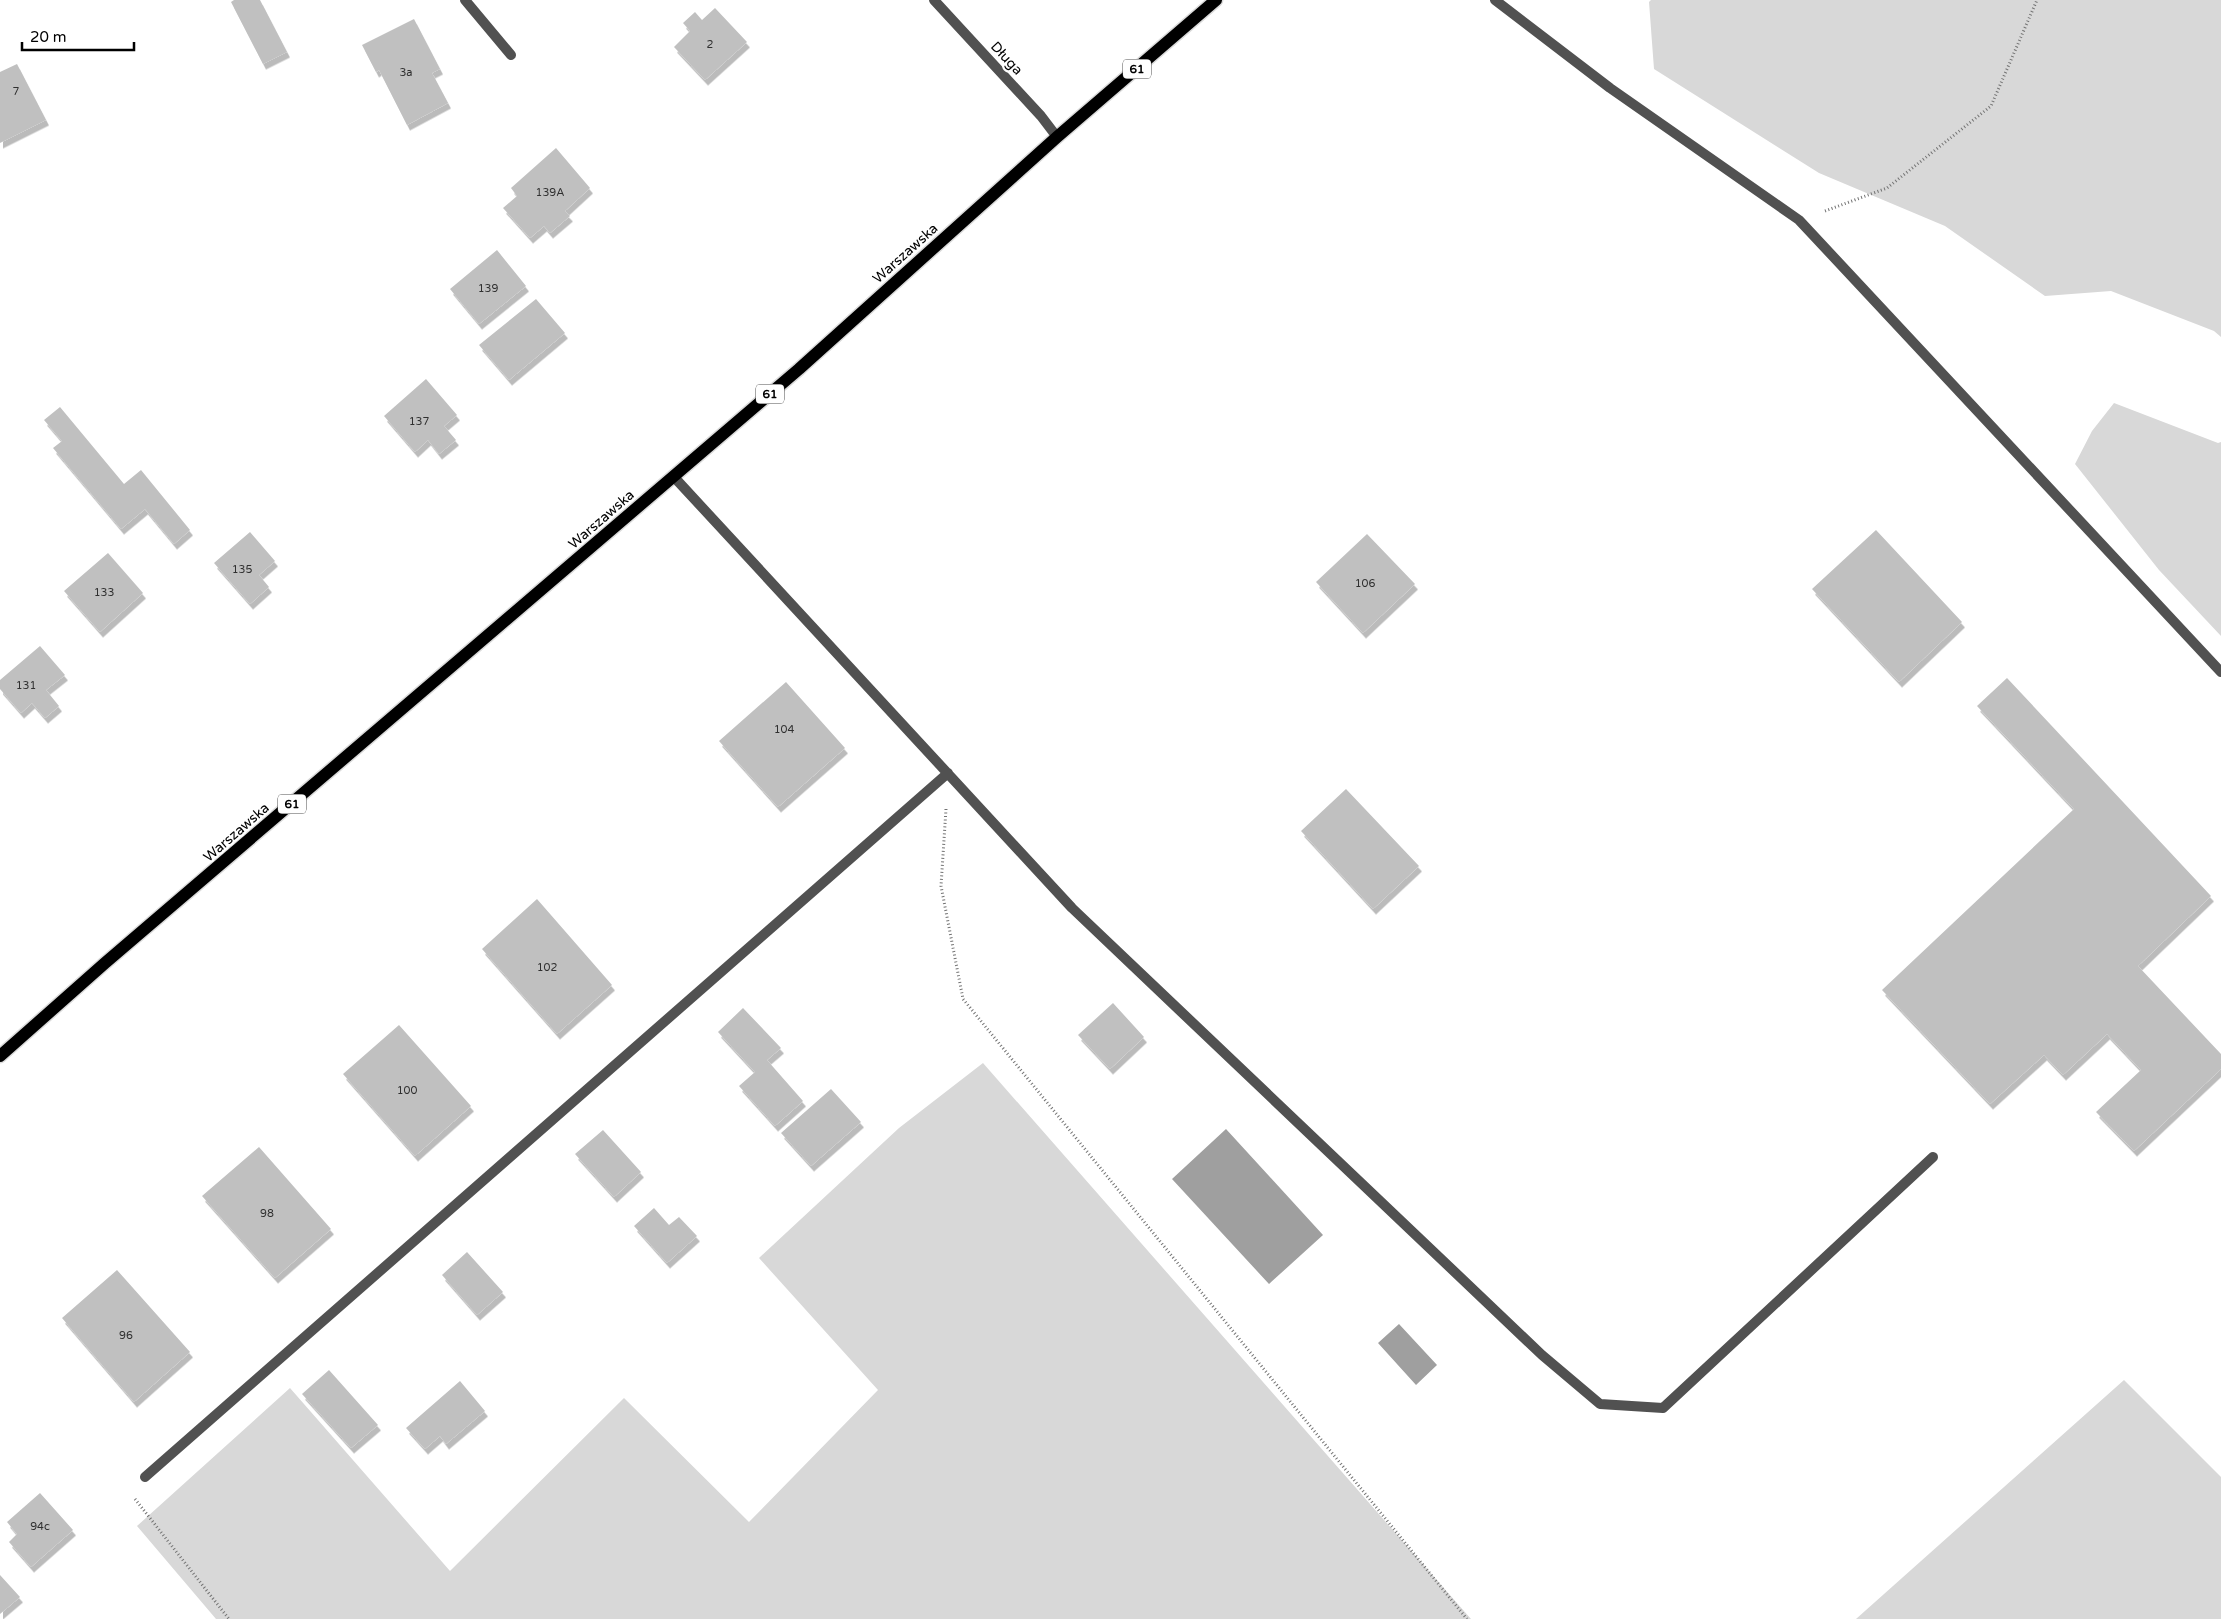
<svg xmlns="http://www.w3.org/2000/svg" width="2221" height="1619" font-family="'Varela Round',sans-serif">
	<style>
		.green { fill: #d8d8d8 }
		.water { fill: #9f9f9f }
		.building { fill: #c0c0c0; filter: url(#shadow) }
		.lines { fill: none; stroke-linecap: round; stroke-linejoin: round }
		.primary-casing { stroke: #dbdbdb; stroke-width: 15 }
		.path { stroke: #737373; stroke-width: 3; stroke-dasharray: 1 2.5; stroke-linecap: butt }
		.lane { stroke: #515151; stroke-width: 10 }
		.street { stroke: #515151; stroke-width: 10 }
		.primary { stroke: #000; stroke-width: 12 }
		.labels { text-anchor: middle; stroke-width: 4.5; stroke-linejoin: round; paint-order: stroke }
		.number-label { font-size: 11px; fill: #303030 }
		.shield { fill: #fff; stroke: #4c4c4c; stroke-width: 1 }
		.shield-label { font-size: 12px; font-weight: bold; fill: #000 }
		.street-label { font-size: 14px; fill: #000; stroke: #fff }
	</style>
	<defs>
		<filter id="shadow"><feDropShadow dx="3" dy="5.5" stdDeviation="0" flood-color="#0004"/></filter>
	</defs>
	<rect width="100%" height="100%" fill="#fff"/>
	<path class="green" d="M1651 0H2221V337L2214 331 2111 291 2045 296 1945 226 1819 173 1654 69 1649 2Z
		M2114 403 2218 443 2221 442V636L2159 570 2075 464 2092 431Z
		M983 1063 1471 1619H216L137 1526 290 1388 450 1571 624 1398 749 1522 878 1390 759 1258 899 1128Z
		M2124 1380 2221 1477V1619H1856Z"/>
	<path class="water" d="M1226 1129 1323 1235 1269 1284 1172 1179Z
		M1399 1324 1437 1365 1416 1385 1378 1343Z"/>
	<path class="building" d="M234 0H260L287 52 263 64 231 2Z
		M715 8 747 42 705 80 674 47 690 31 683 23 695 12 702 20Z
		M414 19 440 69 432 73 448 103 407 125 379 70 376 72 362 45Z
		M17 64 46 120 0 143V72Z
		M556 148 590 188 565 211 570 216 550 233 544 226 530 238 503 208 517 196 511 188Z
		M497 250 526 286 479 324 450 289Z
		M536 299 565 333 509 380 479 345Z
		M426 379 457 415 444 426 456 440 439 454 428 440 415 452 384 416Z
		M60 407 124 484 141 470 190 530 174 544 145 509 121 529 53 448 62 441 44 420Z
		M1876 530 1962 622 1899 682 1812 589Z
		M250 532 275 561 259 575 269 587 250 604 214 563Z
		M1367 534 1415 584 1363 633 1316 582Z
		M108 553 143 593 100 632 64 591Z
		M40 646 65 675 46 690 59 706 45 718 32 703 21 713 0 689V680Z
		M2007 678 2211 896 2138 966 2221 1054V1069L2134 1151 2096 1112 2141 1070 2107 1034 2063 1075 2044 1055 1990 1104 1882 990 2074 809 1977 706Z
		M786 682 845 748 778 807 719 741Z
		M1346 789 1419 866 1373 909 1301 831Z
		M537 899 612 985 557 1034 482 949Z
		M1113 1003 1144 1037 1110 1069 1078 1035Z
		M743 1008 781 1048 767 1060 803 1101 775 1126 739 1086 755 1072 718 1032Z
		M399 1025 471 1106 415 1156 343 1074Z
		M831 1089 861 1122 811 1166 781 1133Z
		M603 1130 641 1172 614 1197 575 1154Z
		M259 1147 331 1229 275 1278 202 1196Z
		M654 1208 669 1225 679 1217 697 1236 667 1263 634 1226Z
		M467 1252 503 1292 477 1315 442 1275Z
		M117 1270 190 1352 134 1402 62 1318Z
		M329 1370 378 1425 351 1448 302 1394Z
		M460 1381 485 1411 446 1444 440 1436 425 1449 406 1428Z
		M40 1493 73 1530 31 1567 9 1542 17 1534 7 1522Z
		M0 1575 20 1597 0 1614Z"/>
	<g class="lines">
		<g class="primary-casing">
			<path id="primary" d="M0 1056 105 963 799 369 1057 137 1216 0"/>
		</g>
		<path class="path" d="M1825 211 1887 188 1991 106 2037 0
			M946 809 941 886 963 999 1467 1619
			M135 1499 229 1619"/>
		<path class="lane" d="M1495 0 1610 88 1799 220 2221 672
			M674 477 1072 908 1542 1355 1600 1404 1663 1408 1933 1157
			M145 1477 948 773"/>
		<path class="street" d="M465 0 511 55
			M934 0 1041 116 1057 137"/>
		<use href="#primary" class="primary"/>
	</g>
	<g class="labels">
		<g class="number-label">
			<text x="710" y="48">2</text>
			<text x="406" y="76">3a</text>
			<text x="16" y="95">7</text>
			<text x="550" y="196">139A</text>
			<text x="488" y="292">139</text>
			<text x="419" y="425">137</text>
			<text x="242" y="573">135</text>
			<text x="1365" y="587">106</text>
			<text x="104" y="596">133</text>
			<text x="26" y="689">131</text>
			<text x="784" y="733">104</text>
			<text x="547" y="971">102</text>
			<text x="407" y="1094">100</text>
			<text x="267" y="1217">98</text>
			<text x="126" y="1339">96</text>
			<text x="40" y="1530">94c</text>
		</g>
		<g class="shield">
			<rect x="1123" y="59.5" width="28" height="19" rx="4"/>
			<rect x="756" y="384.5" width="28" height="19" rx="4"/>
			<rect x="278" y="794.5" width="28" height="19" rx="4"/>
		</g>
		<g class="shield-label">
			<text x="1137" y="73">61</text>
			<text x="770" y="398">61</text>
			<text x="292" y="808">61</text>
		</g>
		<g class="street-label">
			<text transform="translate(1007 58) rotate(47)" y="5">Długa</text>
			<text transform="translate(905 253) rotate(-42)" y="5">Warszawska</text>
			<text transform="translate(601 519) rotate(-41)" y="5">Warszawska</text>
			<text transform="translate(236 832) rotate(-41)" y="5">Warszawska</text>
		</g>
	</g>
	<path d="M22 42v8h112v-8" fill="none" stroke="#000000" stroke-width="2.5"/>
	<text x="30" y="42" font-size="15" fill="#000000" stroke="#ffffff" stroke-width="4" paint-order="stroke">20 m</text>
</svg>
